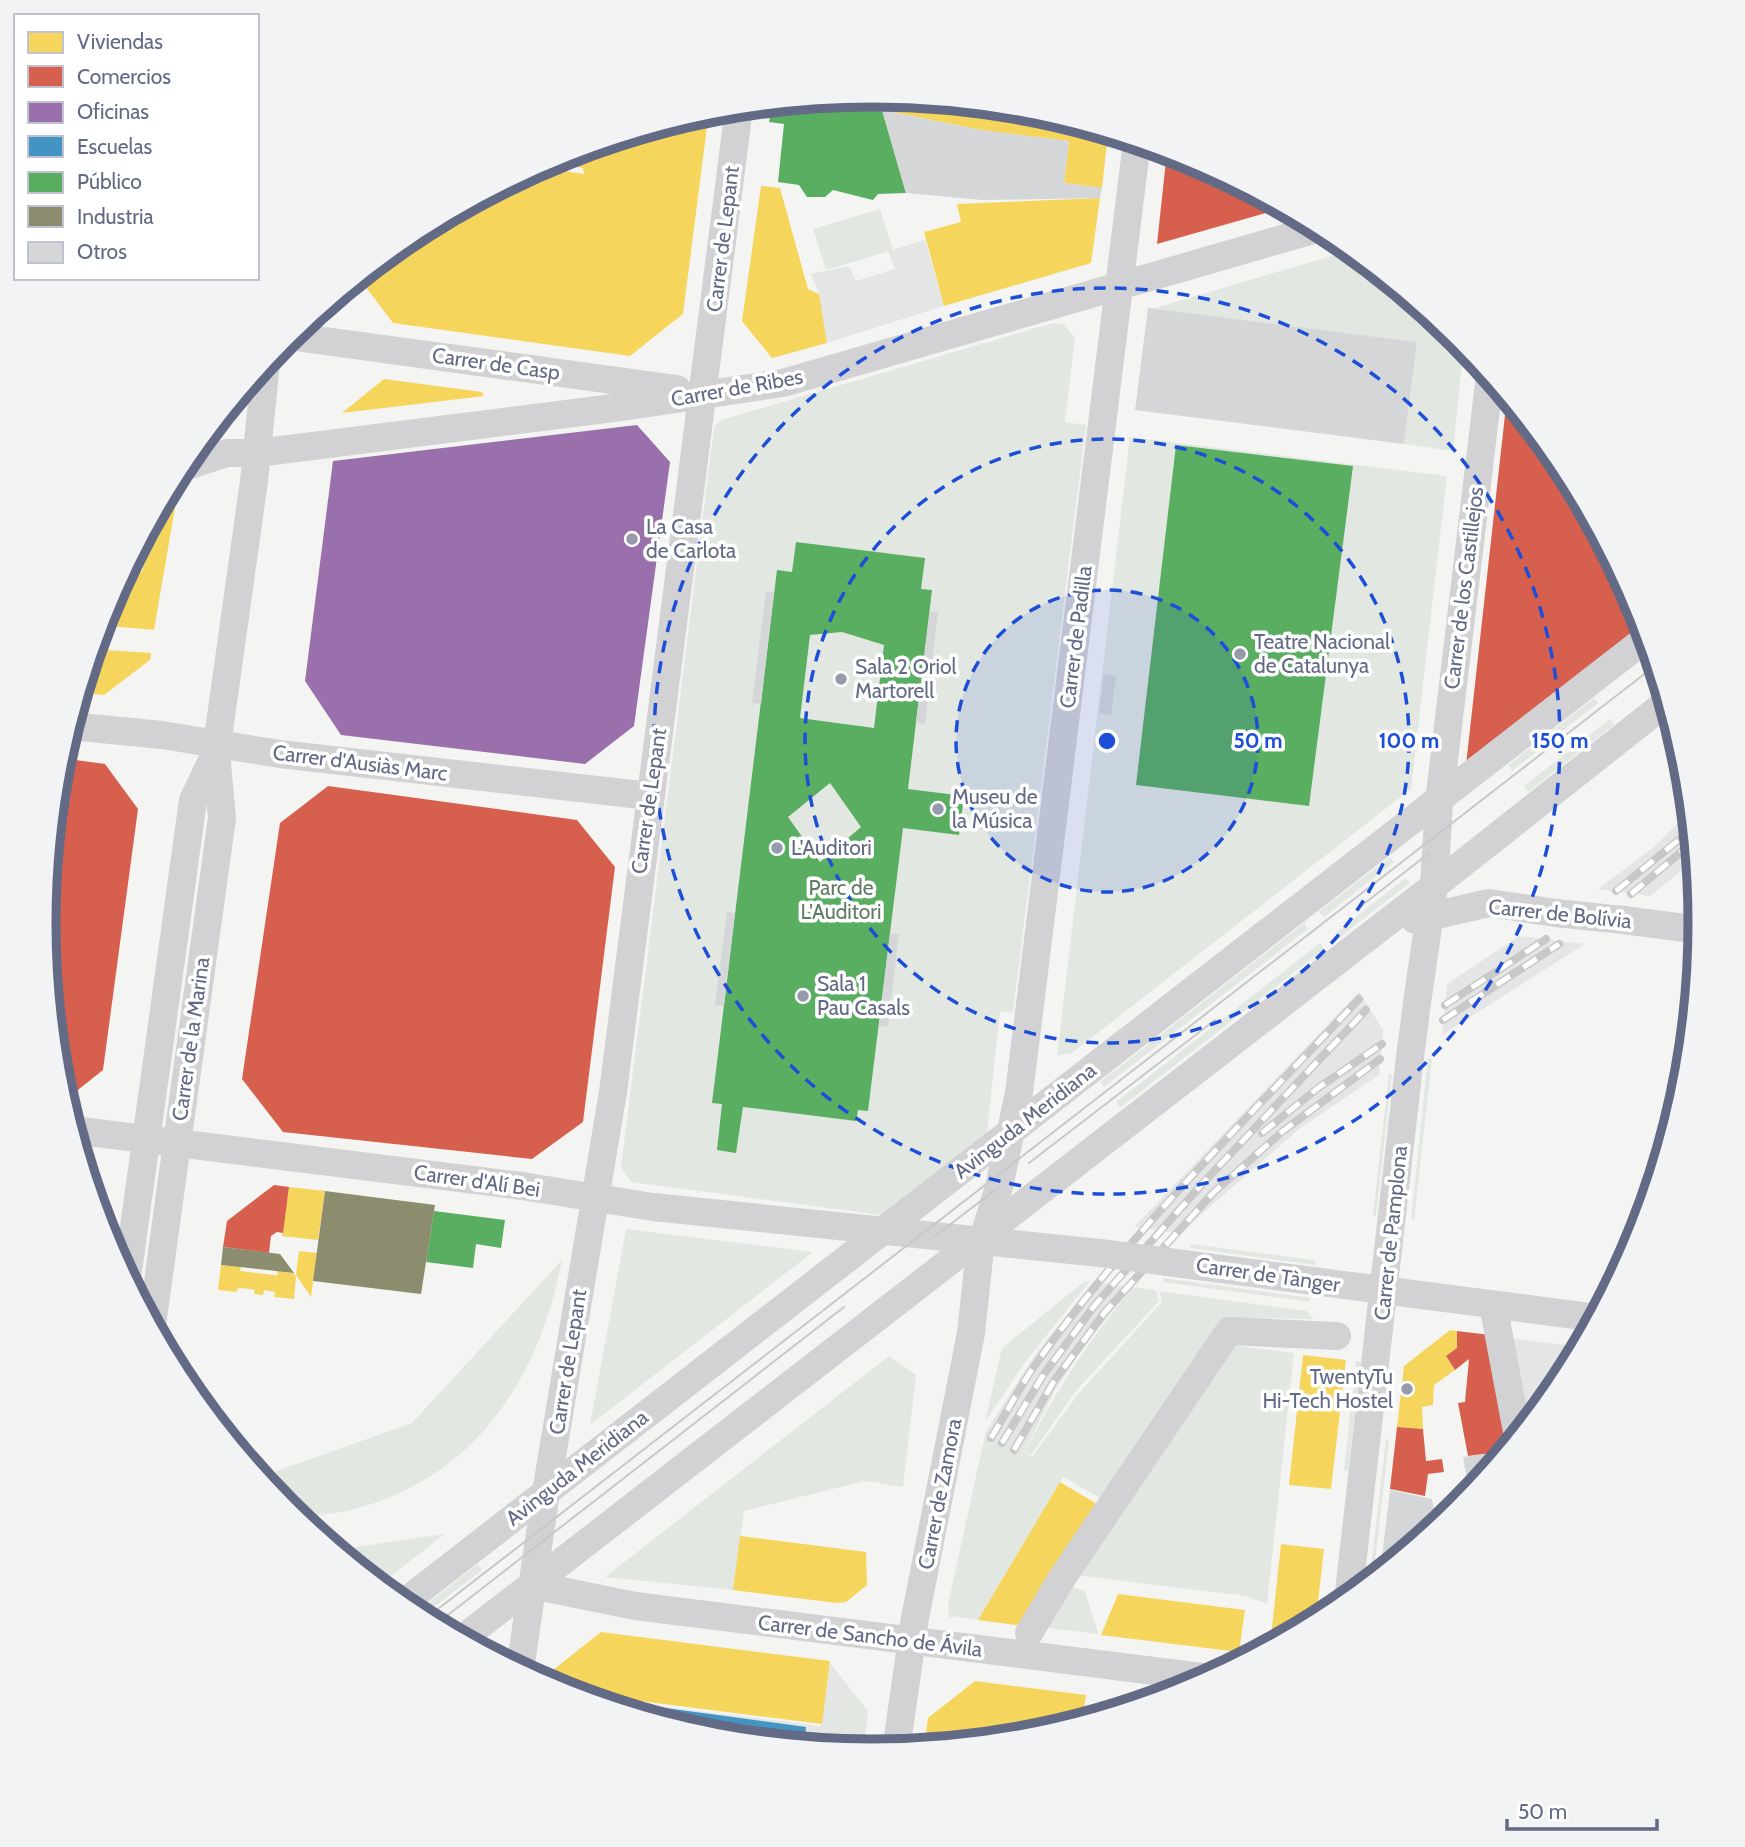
<svg xmlns="http://www.w3.org/2000/svg" width="1745" height="1847" font-family="Cabin,sans-serif">
	<style>
		.built { fill: #e4e5e5 }
		.green { fill: #e2e8e1 }
		.homes { fill: #f6d55c }
		.shops { fill: #d6604d }
		.offices { fill: #9970ab }
		.schools { fill: #4393c3 }
		.public { fill: #5aae61; fill-rule: evenodd }
		.industry { fill: #8c8c6e }
		.building { fill: #d5d6d7 }
		.lines { fill: none; stroke-linecap: round; stroke-linejoin: round }
		.minor { stroke: #d2d2d4; stroke-width: 28 }
		.tram { stroke: #c8c8c9; stroke-width: 2 }
		.rail-casing { stroke: #c8c8c9; stroke-width: 8 }
		.rail { stroke: #fff; stroke-width: 5; stroke-dasharray: 16; stroke-linecap: butt }
		.minor-bridge { stroke: #d2d2d4; stroke-width: 28 }
		.ring { fill: none; stroke: #1d4ed8; stroke-width: 3.5; stroke-dasharray: 12 9 }
		.poi-dot { fill: #959bac; stroke: #fff; stroke-width: 2.5 }
		.labels { text-anchor: middle; stroke-width: 7; stroke-linejoin: round; paint-order: stroke }
		.street-label { font-size: 21px; fill: #626a86; stroke: #fff }
		.poi-label { font-size: 21px; fill: #626a86; stroke: #fff; text-anchor: start }
		.park-label { font-size: 21px; fill: #617c65; stroke: #fff }
		.rim { fill: none; stroke: #626a86; stroke-width: 9 }
		.centre { fill: #1d4ed8; stroke: #fff; stroke-width: 3.5 }
		.ring-label { font-size: 21px; text-anchor: middle; font-weight: bold; fill: #1d4ed8; stroke: #fff; stroke-width: 7; stroke-linejoin: round; paint-order: stroke }
	</style>
	<rect width="100%" height="100%" fill="#f4f5f3"/>
	<path class="built" d="M925 240 944 306 827 343 819 294 811 274 849 266 856 281 895 269 888 251Z
		M1690 811 1695 859 1692 862 1650 896 1598 889 1654 847Z
		M1519 936 1585 944 1442 1035 1447 984Z
		M1359 992 1383 1030 1379 1075 1300 1128 1180 1233 1134 1227Z
		M1093 1282 1132 1287 1086 1343 1053 1394 1024 1452 986 1431 1037 1352Z
		M1508 1338 1581 1347 1561 1384 1526 1427Z
		M830 1663 868 1711 863 1751 710 1736 638 1714 639 1704 821 1726Z"/>
	<path class="green" d="M880 209 893 250 826 270 813 229Z
		M1352 250 1464 344 1453 451 1404 444 1417 342 1151 309Z
		M1053 323 1063 324 1075 338 1065 422 1086 425 1013 1013 1000 1011 987 1133 893 1211 881 1215 631 1182 621 1167 714 427 721 420Z
		M1130 437 1447 476 1411 789 1072 1053 1057 1056Z
		M1594 698 1598 703 1512 771 1508 765Z
		M1610 719 1614 725 1528 792 1524 786Z
		M1390 857 1394 862 1324 917 1319 911Z
		M1405 878 1410 883 1340 937 1336 933Z
		M1304 923 1308 929 1104 1087 1100 1082Z
		M1320 943 1324 949 1120 1108 1116 1102Z
		M1428 1058 1432 1059 1414 1220 1411 1219Z
		M1389 1073 1392 1074 1376 1216 1373 1215Z
		M626 1229 813 1252 590 1425Z
		M1191 1244 1315 1260V1265L1190 1248Z
		M562 1260C540 1377 476 1477 355 1509 336 1514 315 1515 296 1517L260 1477 412 1423Z
		M1163 1278 1310 1298V1302L1163 1282Z
		M1085 1281H1090L1023 1365 985 1422 1002 1348Z
		M1133 1287 1156 1290 1159 1301 1075 1392 1031 1455 1025 1452C1057 1388 1088 1342 1133 1287Z
		M1159 1291 1307 1311 1314 1319 1229 1318 1106 1501 1063 1477 978 1620 953 1616 949 1619 948 1604 986 1431 1032 1457 1079 1393 1162 1302Z
		M1229 1345 1294 1353 1267 1604 1246 1596 1074 1575Z
		M889 1356 916 1375 903 1487 865 1481 744 1511 733 1590 605 1577Z
		M1356 1361 1361 1362 1348 1471H1344Z
		M1386 1439 1389 1440 1373 1579 1369 1583Z
		M445 1534 379 1585 335 1550Z
		M478 1564 482 1570 421 1617 414 1614Z
		M1068 1585 1085 1591 1098 1634 1042 1627Z
		M850 1690 866 1711 862 1751 823 1747Z"/>
	<path class="homes" d="M884 96 1035 111 1108 133 1102 188 1064 183 1069 141 981 130 882 110Z
		M709 111 683 314 630 356 393 323 359 278 412 234 538 167 584 174 583 168 547 162 556 158Z
		M761 186 780 188 808 289 819 294 827 343 772 358 742 321Z
		M1100 198 1091 263 944 306 924 232 961 222 957 204Z
		M384 379 482 392 484 396 342 413Z
		M172 491 177 496 154 630 108 626 106 650 151 653 150 660 104 695 81 693 101 625H104L107 606 124 574 123 588 127 589 130 570 142 572 143 568 129 564 168 492Z
		M289 1187 325 1191 318 1240 282 1236Z
		M299 1251 317 1253 311 1297 296 1275Z
		M221 1265 241 1267 240 1271 274 1275 277 1276 278 1271 294 1273 296 1277 294 1299 274 1297 275 1292 264 1290 263 1295 254 1294 255 1290 251 1289 238 1288 237 1292 218 1290Z
		M1450 1330 1457 1331 1458 1340 1457 1348 1446 1356 1455 1370 1434 1385 1433 1405 1422 1407 1423 1429 1397 1427 1404 1366Z
		M1303 1355 1346 1360 1331 1489 1289 1485Z
		M1060 1482 1097 1504 1024 1626 978 1620Z
		M740 1536 866 1552 867 1585 846 1602 837 1603 733 1590Z
		M1281 1544 1324 1549 1316 1619 1270 1646Z
		M1118 1594 1245 1610 1239 1652 1101 1635Z
		M601 1632 830 1661 822 1724 561 1691 547 1685 548 1674Z
		M975 1681 1086 1695 1082 1722 1051 1720 1049 1732 1042 1734 996 1727 994 1740 924 1747 928 1718Z
		M1117 1698 1140 1701 1147 1702 1114 1712Z"/>
	<path class="shops" d="M1167 151 1190 158 1283 208 1157 244Z
		M1507 397 1562 463 1638 607 1645 627 1466 765Z
		M61 758 105 764 138 809 103 1070 64 1101 60 1085 44 923Z
		M328 786 577 820 615 867 583 1122 532 1159 283 1132 242 1079 280 823Z
		M274 1185 289 1187 283 1233 277 1232 271 1236 269 1253 223 1247 227 1221Z
		M1457 1331 1490 1335 1511 1446 1507 1451 1468 1456 1458 1403 1465 1402 1469 1359 1455 1370 1446 1356 1457 1348Z
		M1397 1427 1423 1429 1426 1461 1442 1459 1444 1472 1428 1474 1425 1496 1390 1489Z"/>
	<path class="offices" d="M637 425 670 462 634 726 585 764 341 735 305 681 333 461Z"/>
	<path class="schools" d="M658 1707 806 1727 804 1746 710 1736 657 1720Z"/>
	<path class="public" d="M875 95 873 107 882 110 906 193 878 194 873 200 833 190 825 197H807L799 185 778 182 784 124 769 122 772 105Z
		M1176 445 1353 466 1309 806 1136 785Z
		M796 542 925 558 921 589 932 590 908 789 964 796 959 835 903 828 868 1111 858 1110 856 1121 743 1107 736 1153 717 1150 722 1104 712 1103 777 570 792 572ZM842 632 884 645 874 728 800 718 810 635ZM830 783 861 827 820 862 788 817Z
		M434 1211 505 1220 501 1248 476 1244 473 1268 426 1262Z"/>
	<path class="industry" d="M325 1191 435 1205 421 1294 313 1281Z
		M223 1247 280 1254 294 1273 221 1265Z
		M594 1698 636 1703 634 1713 593 1701Z"/>
	<path class="building" d="M882 110 981 130 1069 141 1064 183 1102 188 1100 198 982 200 906 193Z
		M1148 308 1417 342 1404 444 1135 410Z
		M766 591 774 592 761 704 752 703Z
		M930 611 938 612 925 724 916 722Z
		M1104 674 1116 676 1111 715 1099 713Z
		M727 912 735 913 724 1006 715 1005Z
		M890 933 899 934 888 1027 879 1026Z
		M1507 1451 1474 1491 1470 1495 1463 1457Z
		M1390 1490 1432 1499 1437 1527 1380 1574Z"/>
	<g class="lines">
		<path class="minor" d="M288 336 677 389
			M181 468 227 453H257L621 407 783 383 1320 228
			M70 726 162 735 280 754 650 796
			M1415 920 1489 903 1556 913
			M1623 920 1701 930
			M1417 1003 1434 886 1439 802 1490 375
			M73 1130 522 1186 653 1207 1100 1253
			M1183 1264 1597 1318
			M127 1278 193 800 216 752 254 481 266 363
			M1495 1315 1518 1437
			M152 1325 222 818 216 752
			M532 1585 635 1606 1210 1678
			M1348 1600 1410 1057
			M402 1604 1648 637
			M1029 1633 1062 1578 1229 1331 1337 1336
			M462 1639 1434 886 1667 702
			M520 1670 546 1492 613 1092 739 108
			M896 1750 915 1618 971 1333 980 1249 999 1187 1019 1093 1137 142"/>
		<path class="tram" d="M1356 910 1428 854
			M1029 1163 1215 1020
			M935 1236 999 1187
			M425 1619 1656 665
			M435 1625 844 1307"/>
		<g class="rail-casing">
			<path id="rail" d="M1616 891 1692 829
				M1631 894 1693 842
				M1445 1005 1546 939
				M1443 1020 1559 944
				M1262 1133 1318 1088 1382 1044
				M991 1438C1006 1414 1019 1388 1035 1365 1129 1233 1248 1118 1359 999
				M1002 1443 1044 1374 1095 1305 1203 1183 1366 1010
				M1014 1450 1054 1381 1105 1312 1214 1192 1283 1131 1380 1059"/>
		</g>
		<use href="#rail" class="rail"/>
		<path class="minor-bridge" d="M1556 913 1623 920
			M1410 1057 1417 1003
			M1100 1253 1183 1264"/>
	</g>
	<circle cx="1107" cy="741" r="151" fill="#1d4ed8" fill-opacity=".12"/>
	<g class="ring">
		<circle cx="1107" cy="741" r="151"/>
		<circle cx="1107" cy="741" r="302"/>
		<circle cx="1107" cy="741" r="453"/>
	</g>
	<g class="poi-dot">
		<circle cx="632" cy="539" r="7"/>
		<circle cx="1240" cy="654" r="7"/>
		<circle cx="841" cy="679" r="7"/>
		<circle cx="938" cy="809" r="7"/>
		<circle cx="777" cy="848" r="7"/>
		<circle cx="803" cy="996" r="7"/>
		<circle cx="1407" cy="1389" r="7"/>
	</g>
	<g class="labels">
		<g class="street-label">
			<text transform="translate(723 239) rotate(-83)" y="7">Carrer de Lepant</text>
			<text transform="translate(496 364) rotate(8)" y="7">Carrer de Casp</text>
			<text transform="translate(737 388) rotate(-10)" y="7">Carrer de Ribes</text>
			<text transform="translate(1464 588) rotate(-83)" y="7">Carrer de los Castillejos</text>
			<text transform="translate(1076 637) rotate(-83)" y="7">Carrer de Padilla</text>
			<text transform="translate(360 763) rotate(7)" y="7">Carrer d'Ausiàs Marc</text>
			<text transform="translate(649 801) rotate(-82)" y="7">Carrer de Lepant</text>
			<text transform="translate(1560 914) rotate(6)" y="7">Carrer de Bolívia</text>
			<text transform="translate(191 1039) rotate(-82)" y="7">Carrer de la Marina</text>
			<text transform="translate(1025 1121) rotate(-38)" y="7">Avinguda Meridiana</text>
			<text transform="translate(477 1181) rotate(8)" y="7">Carrer d'Alí Bei</text>
			<text transform="translate(1391 1233) rotate(-84)" y="7">Carrer de Pamplona</text>
			<text transform="translate(1268 1275) rotate(8)" y="7">Carrer de Tànger</text>
			<text transform="translate(568 1362) rotate(-81)" y="7">Carrer de Lepant</text>
			<text transform="translate(577 1468) rotate(-38)" y="7">Avinguda Meridiana</text>
			<text transform="translate(940 1494) rotate(-79)" y="7">Carrer de Zamora</text>
			<text transform="translate(870 1636) rotate(7)" y="7">Carrer de Sancho de Ávila</text>
		</g>
		<g class="poi-label">
			<text x="646" y="534">La Casa<tspan x="646" dy="24">de Carlota</tspan></text>
			<text x="1254" y="649">Teatre Nacional<tspan x="1254" dy="24">de Catalunya</tspan></text>
			<text x="855" y="674">Sala 2 Oriol<tspan x="855" dy="24">Martorell</tspan></text>
			<text x="952" y="804">Museu de<tspan x="952" dy="24">la Música</tspan></text>
			<text x="791" y="855">L'Auditori</text>
			<text x="817" y="991">Sala 1<tspan x="817" dy="24">Pau Casals</tspan></text>
			<text x="1393" y="1384" text-anchor="end">TwentyTu<tspan x="1393" dy="24">Hi-Tech Hostel</tspan></text>
		</g>
		<g class="park-label">
			<text x="841" y="895">Parc de<tspan x="841" dy="24">L'Auditori</tspan></text>
		</g>
	</g>
	<path d="M0 0H1745V1847H0ZM56 923a816 816 0 1 1 1632 0a816 816 0 1 1-1632 0Z" fill="#f2f3f5" fill-rule="evenodd"/>
	<path class="rim" d="M56 923a816 816 0 1 1 1632 0a816 816 0 1 1-1632 0Z"/>
	<circle cx="1107" cy="741" r="10" class="centre"/>
	<g class="ring-label">
		<text x="1258" y="748">50 m</text>
		<text x="1409" y="748">100 m</text>
		<text x="1560" y="748">150 m</text>
	</g>
	<rect x="14" y="14" width="245" height="266" fill="#ffffff" stroke="#c0c3cf" stroke-width="2"/>
	<rect x="28" y="32" width="35" height="21" fill="#f6d55c" stroke="#c0c3cf" stroke-width="2"/>
	<text x="77" y="49" font-size="21" fill="#626a86">Viviendas</text>
	<rect x="28" y="66" width="35" height="21" fill="#d6604d" stroke="#c0c3cf" stroke-width="2"/>
	<text x="77" y="84" font-size="21" fill="#626a86">Comercios</text>
	<rect x="28" y="102" width="35" height="21" fill="#9970ab" stroke="#c0c3cf" stroke-width="2"/>
	<text x="77" y="119" font-size="21" fill="#626a86">Oficinas</text>
	<rect x="28" y="136" width="35" height="21" fill="#4393c3" stroke="#c0c3cf" stroke-width="2"/>
	<text x="77" y="154" font-size="21" fill="#626a86">Escuelas</text>
	<rect x="28" y="172" width="35" height="21" fill="#5aae61" stroke="#c0c3cf" stroke-width="2"/>
	<text x="77" y="189" font-size="21" fill="#626a86">Público</text>
	<rect x="28" y="206" width="35" height="21" fill="#8c8c6e" stroke="#c0c3cf" stroke-width="2"/>
	<text x="77" y="224" font-size="21" fill="#626a86">Industria</text>
	<rect x="28" y="242" width="35" height="21" fill="#d5d6d7" stroke="#c0c3cf" stroke-width="2"/>
	<text x="77" y="259" font-size="21" fill="#626a86">Otros</text>
	<path d="M1507 1819v10h150v-10" fill="none" stroke="#626a86" stroke-width="3.5"/>
	<text x="1518" y="1819" font-size="21" fill="#626a86" stroke="#ffffff" stroke-width="5" paint-order="stroke">50 m</text>
</svg>
